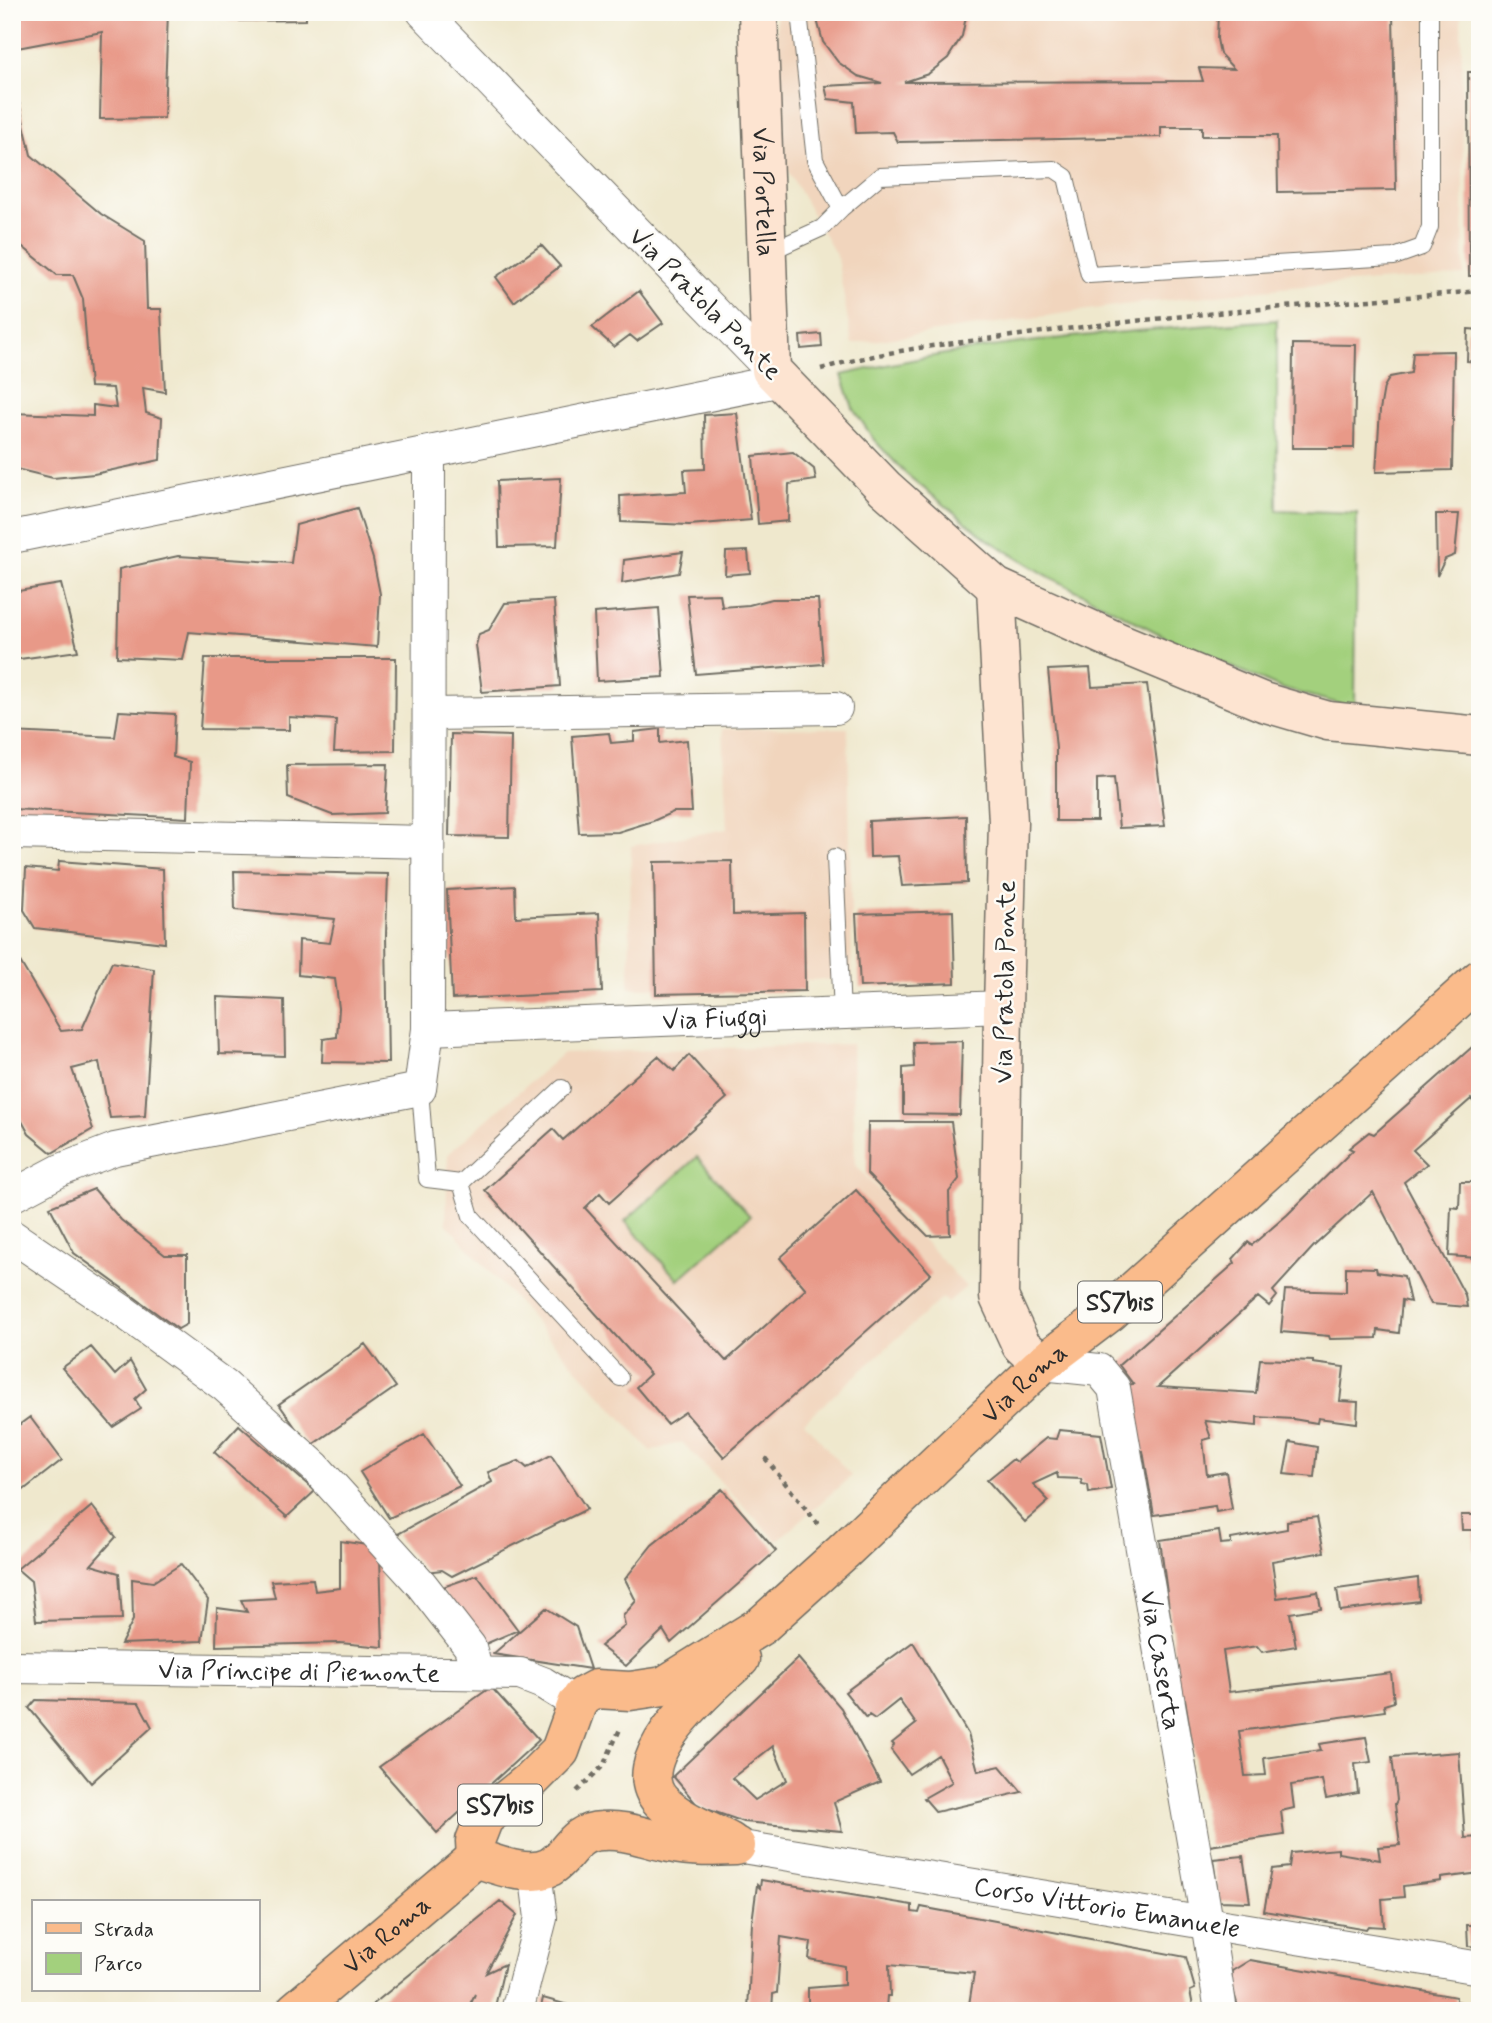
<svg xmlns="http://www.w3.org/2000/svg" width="1492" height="2023" font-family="Mynerve,sans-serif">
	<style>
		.built { fill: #f1d5bd }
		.green { fill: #a3d07d; stroke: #677e54; stroke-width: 2 }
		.building { fill: #e89988; fill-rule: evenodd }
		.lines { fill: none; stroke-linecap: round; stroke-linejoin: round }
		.lane-casing { stroke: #706d64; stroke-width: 18 }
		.street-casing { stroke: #706d64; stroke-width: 34 }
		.secondary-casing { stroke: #706d64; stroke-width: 41 }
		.primary-casing { stroke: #706d64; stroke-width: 41 }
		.path { stroke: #706d64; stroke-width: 4.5; stroke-dasharray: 5 5; stroke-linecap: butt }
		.lane { stroke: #fff; stroke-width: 16 }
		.street { stroke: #fff; stroke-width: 32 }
		.secondary { stroke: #fde4d1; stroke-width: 38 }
		.primary { stroke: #fabb8b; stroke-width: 38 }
		.labels { text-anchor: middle; stroke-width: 5; stroke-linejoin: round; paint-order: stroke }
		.shield { fill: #fdfcf7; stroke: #6a6a68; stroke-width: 2 }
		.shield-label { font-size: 24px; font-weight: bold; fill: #2b2b2b }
		.street-label { font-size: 26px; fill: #2b2b2b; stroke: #fdfcf7 }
	</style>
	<rect width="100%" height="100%" fill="#fdfcf7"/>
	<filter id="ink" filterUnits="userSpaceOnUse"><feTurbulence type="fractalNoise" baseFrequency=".0143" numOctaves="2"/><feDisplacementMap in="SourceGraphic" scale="14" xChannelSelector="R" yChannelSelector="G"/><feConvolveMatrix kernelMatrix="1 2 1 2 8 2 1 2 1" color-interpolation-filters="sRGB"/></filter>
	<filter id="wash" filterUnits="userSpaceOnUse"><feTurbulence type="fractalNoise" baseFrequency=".00686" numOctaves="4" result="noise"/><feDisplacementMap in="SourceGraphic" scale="28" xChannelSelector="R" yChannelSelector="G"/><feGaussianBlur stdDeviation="1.57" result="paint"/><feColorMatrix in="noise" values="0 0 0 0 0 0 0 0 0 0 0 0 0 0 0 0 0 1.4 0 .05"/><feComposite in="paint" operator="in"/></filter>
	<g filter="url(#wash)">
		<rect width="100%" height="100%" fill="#efe8cd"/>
		<path class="built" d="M776 12H1461L1464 275 1291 287 1122 305 852 344 837 257 784 164Z
			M848 728 852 979 805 980V991L656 994V988H629L631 846 727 829 722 729Z
			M852 1044 855 1164 966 1287 948 1302 942 1298 804 1422 851 1476 777 1541 682 1442 651 1451 446 1223 448 1154 563 1053Z"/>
		<path class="green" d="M1277 320V510L1357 513 1355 708 1280 688 1179 644 1046 575 987 539 906 474 874 440 853 408 842 375C984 340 1132 331 1277 320Z
			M697 1157 750 1216 678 1280 625 1221Z"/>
		<g id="blocks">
			<path class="building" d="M12 12H168L164 118 100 119 102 32 12 49Z
				M228 12H306V20L228 21Z
				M815 12H967L962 36 948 58 928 74 904 82 1203 81 1199 68 1234 69 1220 54 1217 39 1218 12H1393L1396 190 1278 192 1277 136H1202V127H1161V137L898 142 893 132 856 133 854 102 828 99 825 86 882 83 858 76 838 62 823 42Z
				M12 72 31 155 101 214 145 241 147 309H161L165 392 143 388 146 413 162 418 160 460 94 474 53 478 12 468V413L93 416V405L116 408 113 388 90 387 83 299 73 275H57L12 238Z
				M1468 72H1480V276H1469Z
				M541 245 560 266 514 302 496 277Z
				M639 291 663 323 637 341 630 335 614 347 592 327Z
				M1468 329 1480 330V362L1467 361Z
				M821 334 822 347 801 349 800 336Z
				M1293 344 1356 345 1354 448H1292Z
				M1454 351 1452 470 1376 472 1380 410 1384 387 1390 377 1411 373 1413 352Z
				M737 413 751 520 689 525 621 522 620 496 686 492 684 470 705 469 704 415Z
				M793 452 814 469 816 480 789 484 788 521 758 524 753 456Z
				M561 478 557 546 499 547 497 481Z
				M357 508 373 559 380 594 377 647 189 632 183 660 117 657 119 569 178 556 291 563 296 525Z
				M1436 514H1459L1455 555 1445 559 1437 576Z
				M748 551 750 573 725 575 726 552Z
				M683 552 679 573 622 583 624 560Z
				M61 584 78 651 12 660V592Z
				M720 594 722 607 749 605 772 599H818L823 664 696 674 687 595Z
				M554 600 560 686 482 692 476 645 479 634 489 630 505 603Z
				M659 608 664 677 597 681 594 613Z
				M205 658H396L395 751 334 752 336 720 289 717V730L200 729Z
				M1090 668 1092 687 1147 684 1165 826 1119 828 1114 778 1097 779V821H1056V748L1048 670Z
				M119 711 175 714 173 757 190 762 188 818 12 809V732L115 737Z
				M660 729V743L687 740 692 812H673L653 821 618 832 579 833 572 736 609 733 611 743 634 741V732Z
				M451 734 511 736 509 837 449 836Z
				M388 764 385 813 332 815 288 798 287 765Z
				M966 816 967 883 902 886 898 856 870 857 869 821Z
				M59 861 163 869 165 943 35 928 24 910 26 868 58 871Z
				M732 861 733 915 804 913 805 991 656 994 654 862Z
				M234 871 388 874 386 935 388 1063 322 1062 323 1039 337 1037 339 1008 335 979 298 975 299 940 330 943 335 919 235 910Z
				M515 886 516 917 599 913 602 992 452 999 447 890Z
				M953 911 955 983 860 987 856 914Z
				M12 948 61 1031 82 1029 112 962 154 969 145 1116 110 1118 99 1062 72 1069 93 1129 52 1153 29 1134 12 1103Z
				M217 997 284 1000 285 1056 219 1054Z
				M1480 1040V1109L1471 1099 1413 1150 1427 1164 1404 1182 1465 1295 1467 1307 1431 1304 1373 1192 1314 1246 1273 1291 1277 1296 1269 1306 1258 1297 1158 1387 1256 1393 1260 1359 1313 1361V1363L1344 1367 1340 1401 1358 1402 1357 1423 1318 1418 1317 1423 1293 1419 1257 1417V1426L1205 1421 1211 1438 1203 1440 1207 1475 1226 1472 1232 1509 1216 1512 1215 1506 1154 1515 1143 1451 1138 1452 1126 1385 1133 1384 1119 1365 1235 1263 1233 1259 1248 1242 1252 1245 1287 1215 1353 1150 1349 1148 1369 1132 1374 1134Z
				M962 1041 960 1115 903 1114V1068L914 1067 913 1042Z
				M689 1055 727 1098 609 1203 600 1193 585 1208 726 1361 806 1289 780 1258 856 1190 931 1274 724 1457 685 1412 667 1424 636 1387 650 1374 485 1190 553 1129 563 1140 658 1056 674 1071Z
				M868 1122H951L959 1179 949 1192 950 1235 928 1236 867 1174Z
				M1480 1144V1306H1475L1477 1258 1449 1256 1451 1207 1459 1208 1460 1182H1474V1150Z
				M94 1189 121 1220 165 1255H187V1324L178 1329 74 1253 50 1207Z
				M1346 1267 1376 1268 1377 1272 1404 1276 1410 1302 1402 1300 1399 1333 1378 1330 1377 1338 1330 1339 1329 1336 1281 1332 1285 1290 1346 1292Z
				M365 1344 396 1387 309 1447 279 1404Z
				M91 1347 115 1375 130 1361 146 1389 135 1399 141 1409 113 1427 62 1368Z
				M30 1417 62 1460 12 1499V1430Z
				M239 1425 315 1491 287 1517 214 1452Z
				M1059 1430 1101 1434 1111 1489 1089 1493 1088 1485 1082 1484 1081 1479 1058 1478 1057 1473 1033 1484 1049 1501 1025 1522 987 1480 1013 1459 1017 1462 1046 1438 1056 1439Z
				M424 1434 460 1486 389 1518 360 1472Z
				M1290 1442 1317 1447 1314 1477 1284 1474Z
				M551 1455 587 1509 452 1576 442 1570 425 1572 396 1535 492 1482 488 1472 519 1461 527 1468Z
				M722 1489 776 1551 671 1643 663 1630 626 1666 600 1646 625 1626 623 1616 636 1601 625 1579 652 1545Z
				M92 1506 116 1537 91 1565 119 1573 122 1619 36 1621 31 1581 17 1569Z
				M1461 1515H1480V1551H1474V1530H1462Z
				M1317 1517 1324 1552 1272 1561 1277 1598 1318 1592 1321 1608 1290 1613 1296 1646 1262 1652 1257 1646 1223 1651 1229 1692 1391 1673 1394 1702 1384 1705 1385 1711 1239 1731 1245 1776 1266 1775 1264 1758 1321 1750 1319 1744 1366 1737 1371 1762 1355 1764 1358 1793 1326 1799 1322 1780 1291 1785 1294 1808 1281 1811 1284 1835 1209 1846 1185 1699 1177 1690 1172 1631 1160 1540 1219 1531 1221 1544 1231 1543V1539L1287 1529V1521Z
				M340 1541 367 1545 380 1558 383 1647 340 1643 216 1646 217 1608 247 1612 241 1600 275 1598 271 1581 313 1579 315 1591 340 1588Z
				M181 1564 208 1600 202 1641 121 1644 133 1620 132 1579 153 1582Z
				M477 1575 518 1630 483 1645 440 1588Z
				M1418 1578 1419 1601 1340 1611 1337 1589Z
				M546 1608 576 1627 590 1669 493 1654Z
				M913 1642 968 1734 978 1771 1000 1766 1022 1792 936 1812 924 1798 952 1782 938 1755 909 1774 891 1750 894 1745 892 1743 916 1724 899 1700 875 1719 869 1715 866 1718 845 1692Z
				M798 1658 841 1708 880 1782 834 1802 842 1831 744 1822 698 1806 673 1776ZM773 1746 787 1780 755 1800 732 1778Z
				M491 1687 539 1740 437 1833 379 1767Z
				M36 1700 139 1703 152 1727 91 1783 29 1708Z
				M1459 1752 1465 1838 1480 1837V1873L1441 1878V1881L1403 1886 1404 1897 1382 1899 1384 1927 1368 1926 1366 1929 1264 1911 1272 1869 1289 1867 1291 1853 1338 1849V1853L1380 1860 1378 1847 1400 1845 1395 1804 1397 1800 1392 1757Z
				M1243 1856 1250 1902 1219 1901 1213 1859Z
				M761 1880 912 1905V1912L919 1913 921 1907 1186 1957 1195 1989 1190 1991 1194 2011H968L974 1973 889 1965 890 1996H887L886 2008H891V2011H808V1988L844 1985V1966L809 1959 811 1942 781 1937 777 1993 773 1994 772 2011H748L752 1922 757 1885 760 1888Z
				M500 1901 517 1915 486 1973 505 1964 494 2011H468L475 1994 470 2004 462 2011H374L371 2006Z
				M1467 1925H1480V1947L1468 1946Z
				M1250 1960 1456 1997V2001L1480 2006V2011H1235L1233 2006 1237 2003 1234 1993H1230L1232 1971Z
				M543 1998 586 2010V2011H540Z"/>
		</g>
	</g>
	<g filter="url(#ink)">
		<use href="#blocks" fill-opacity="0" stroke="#706d64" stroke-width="2"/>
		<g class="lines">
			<g class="lane-casing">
				<path id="lane" d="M799 12 815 160 841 209 880 176 1054 169 1066 177 1089 275 1394 257 1422 247 1430 227V12
					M769 252 822 228 841 209
					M835 857 842 1014
					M420 1089 427 1179 461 1183 562 1088
					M461 1183 471 1216 620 1378"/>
			</g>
			<g class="street-casing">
				<g id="street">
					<path d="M423 12 771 370"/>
					<path d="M12 537 782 380"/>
					<path d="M429 714 836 708"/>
					<path d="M12 833 428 842"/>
					<path id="s1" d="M428 1029 1003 1007"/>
					<path d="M12 1196 61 1170 115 1149 420 1089 428 1029 429 454"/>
					<path d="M12 1236 124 1312 225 1386 315 1467 421 1584 470 1647 477 1673"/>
					<path id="s2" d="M1042 1364 1099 1370 1114 1388 1207 1922 1221 2011"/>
					<path id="s3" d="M12 1667 520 1674 543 1683 577 1704"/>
					<path id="s4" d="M736 1846 1480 1968"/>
					<path d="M517 2011 541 1918 535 1871"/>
				</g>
			</g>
			<g class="secondary-casing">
				<g id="secondary">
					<path id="s5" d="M758 12 771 370 885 488 996 587 1116 641 1263 702 1328 721 1480 736"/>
					<path d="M996 587 1008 822 1003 1007 999 1297 1021 1345 1042 1364"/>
				</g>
			</g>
			<g class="primary-casing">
				<g id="primary">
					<path d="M730 1842C707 1830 679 1820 661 1801 622 1758 712 1685 740 1659"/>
					<path id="s6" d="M736 1846C714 1847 692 1848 670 1843 647 1839 626 1829 602 1831 571 1832 570 1856 550 1867 528 1878 497 1865 476 1858L475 1841 484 1818 531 1780 560 1751 577 1704 583 1696 596 1689 630 1691 664 1686 762 1625 843 1552 1042 1364 1109 1313 1480 979"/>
					<path id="s7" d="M295 2011 476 1858"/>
				</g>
			</g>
			<path class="path" d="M821 369C885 350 954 343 1020 335 1173 314 1326 304 1480 291
				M765 1458 818 1524
				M577 1791 603 1766 621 1727"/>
			<use href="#lane" class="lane"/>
			<use href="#street" class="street"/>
			<use href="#secondary" class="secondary"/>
			<use href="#primary" class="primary"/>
		</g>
	</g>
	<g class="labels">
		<g class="shield">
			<rect x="1078" y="1281.5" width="84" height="41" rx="5"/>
			<rect x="458" y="1784.5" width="84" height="41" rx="5"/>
		</g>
		<g class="shield-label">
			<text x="1120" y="1310">SS7bis</text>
			<text x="500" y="1813">SS7bis</text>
		</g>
		<g class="street-label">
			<text dy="9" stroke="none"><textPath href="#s5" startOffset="180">Via Portella</textPath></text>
			<text transform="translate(706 303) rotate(45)" y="9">Via Pratola Ponte</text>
			<text transform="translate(1004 982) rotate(-89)" y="9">Via Pratola Ponte</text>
			<text dy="9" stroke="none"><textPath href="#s1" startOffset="287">Via Fiuggi</textPath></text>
			<text dy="9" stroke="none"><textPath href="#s6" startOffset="1036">Via Roma</textPath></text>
			<text dy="9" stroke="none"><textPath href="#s2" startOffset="357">Via Caserta</textPath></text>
			<text dy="9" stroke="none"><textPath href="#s3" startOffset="287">Via Principe di Piemonte</textPath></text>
			<text dy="9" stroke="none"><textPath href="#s4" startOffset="376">Corso Vittorio Emanuele</textPath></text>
			<text dy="9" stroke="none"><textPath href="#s7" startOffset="119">Via Roma</textPath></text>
		</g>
	</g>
	<rect width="1492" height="2023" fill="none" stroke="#fdfcf7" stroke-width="42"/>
	<rect x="32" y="1900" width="228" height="91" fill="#fdfcf7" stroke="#a9a8a5" stroke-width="2"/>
	<rect x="46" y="1923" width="35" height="10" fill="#fabb8b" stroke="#a9a8a5" stroke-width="2"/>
	<text x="94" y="1936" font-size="21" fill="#2b2b2b">Strada</text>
	<rect x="46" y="1953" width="35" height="21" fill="#a3d07d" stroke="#a9a8a5" stroke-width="2"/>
	<text x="94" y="1970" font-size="21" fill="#2b2b2b">Parco</text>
</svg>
